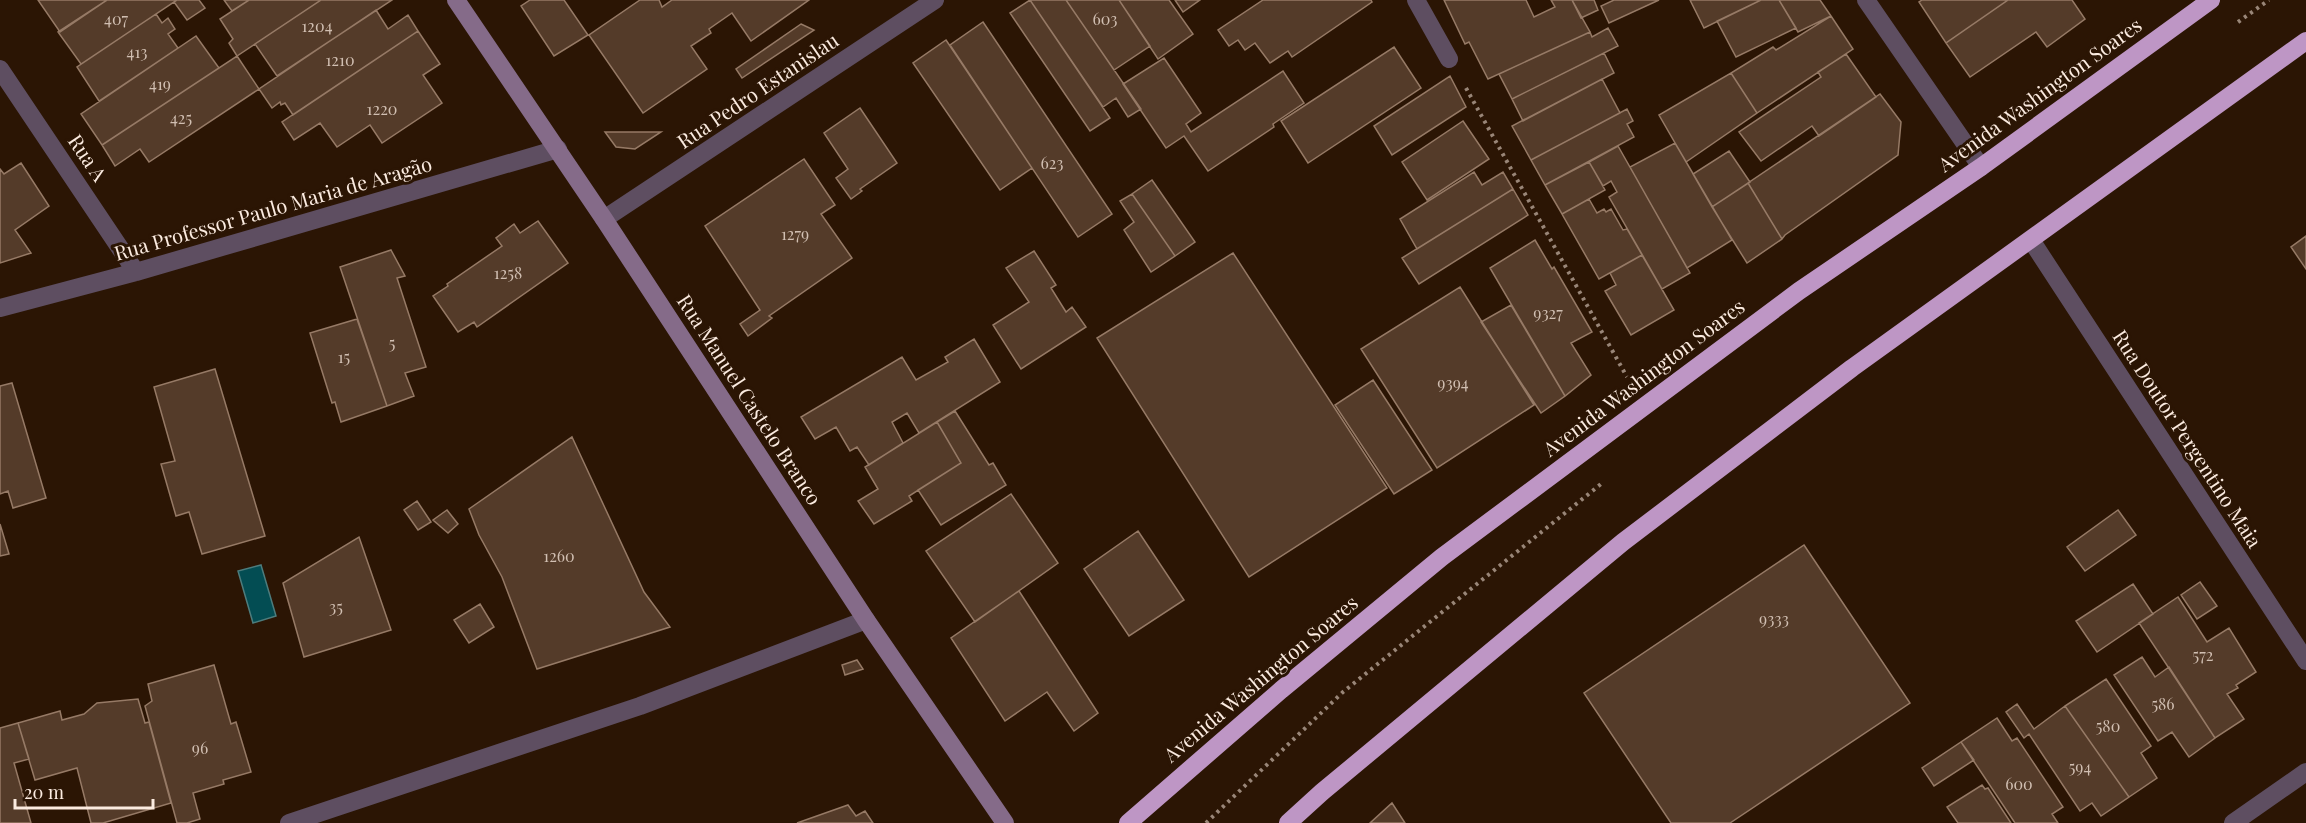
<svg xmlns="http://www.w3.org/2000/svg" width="2306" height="823" font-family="'Playfair Display',serif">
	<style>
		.water { fill: #034d53; stroke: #4d7c7d; stroke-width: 1.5 }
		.building { fill: #543b29; stroke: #967a66; stroke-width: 1.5 }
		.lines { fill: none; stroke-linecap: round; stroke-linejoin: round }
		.path { stroke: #998678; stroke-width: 4; stroke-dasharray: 3 4.5; stroke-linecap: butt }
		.street { stroke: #5e4e61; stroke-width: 18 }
		.secondary { stroke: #856b89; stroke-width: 18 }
		.highway { stroke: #be96c5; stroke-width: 18 }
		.labels { text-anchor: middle; stroke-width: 6; stroke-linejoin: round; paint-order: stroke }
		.number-label { font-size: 16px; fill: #d1bfb2 }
		.street-label { font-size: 20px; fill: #fbebe0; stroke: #2b1504 }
	</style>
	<rect width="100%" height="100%" fill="#2b1504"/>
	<path class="water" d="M261 565 276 616 253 623 238 571Z"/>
	<path class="building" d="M38 0H107L60 32Z
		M107 0H177L81 64 58 32Z
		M177 0H199L205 8 187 20 174 2Z
		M224 0H249L232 11Z
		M249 0H321L237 56 229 43 233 39 220 19Z
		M321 0H392L277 76 255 44Z
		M530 0H564L588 35 554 56 521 6Z
		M640 0H659L662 7 672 0H809L751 41 732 13 709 29 711 33 691 46 707 69 643 113 589 35Z
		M1030 0 1110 118 1090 131 1010 13Z
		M1030 0H1066L1141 109 1128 117 1116 98 1103 107Z
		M1066 0H1119L1150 46 1114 70Z
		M1119 0H1169L1193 34 1158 59Z
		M1175 0H1200L1183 12Z
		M1263 0H1371L1372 2 1292 57 1288 51 1270 63 1255 43 1245 50 1238 40 1229 46 1218 30Z
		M1444 0H1526L1534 17 1555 7 1551 0H1572L1590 32 1488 79 1469 42 1465 44Z
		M1572 0H1594L1598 10 1581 18Z
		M1614 0H1659L1609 23 1601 6Z
		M1690 0H1761L1704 28Z
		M1761 0H1779L1796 28 1736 57 1717 21Z
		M1779 0H1820L1831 16 1798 32Z
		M1922 0H2008L1946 43 1919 2Z
		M2008 0H2072L2085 19 2047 47 2036 32 1970 77 1946 43Z
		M376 10 388 29 408 15 418 31 293 115 285 103 281 105 280 102 272 108 259 89Z
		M156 14 162 23 168 18 175 29 168 34 178 48 99 101 77 67Z
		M1831 16 1853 49 1757 113 1731 73 1773 47 1776 50Z
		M983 22 1112 214 1078 237 950 45Z
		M801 24 814 30 742 78 736 69Z
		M1608 28 1618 46 1512 99 1499 74 1590 32 1592 37Z
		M418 31 440 64 423 75 442 103 382 143 370 125 337 147 320 123 294 140 282 122Z
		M196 36 219 68 102 145 81 114Z
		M946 40 1032 168 1000 190 913 63Z
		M1394 47 1421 88 1308 163 1281 121Z
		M1604 53 1614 73 1523 121 1512 99Z
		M1846 54 1876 97 1819 136 1812 126 1761 161 1739 132 1821 77 1818 72Z
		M237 56 259 89 149 162 140 149 115 166 102 145Z
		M1164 58 1201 113 1186 124 1191 132 1283 71 1304 103 1273 124 1274 127 1208 171 1184 136 1166 148 1123 84Z
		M1731 73 1757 113 1686 162 1659 115Z
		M1450 76 1466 107 1392 155 1374 126Z
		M1602 79 1620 113 1531 160 1512 126Z
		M1880 94 1901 122 1898 155 1785 235 1782 239 1748 183Z
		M860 108 897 163 860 189 862 191 851 199 836 178 848 169 824 133Z
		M1627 109 1633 121 1627 124 1634 137 1545 185 1531 160Z
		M1463 121 1489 159 1427 200 1402 162Z
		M605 132H661L635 149 616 147Z
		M1675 143 1732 240 1687 268 1630 167Z
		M1618 146 1690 273 1662 289 1609 197 1617 192 1611 181 1603 186 1589 162Z
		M1729 151 1750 182 1712 207 1693 174Z
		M804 159 835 205 821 214 852 258 769 316 772 318 748 336 740 324 760 310 705 226Z
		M1589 162 1605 190 1562 214 1545 185Z
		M21 163 49 206 15 230 31 253 0 263V169L4 174Z
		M1474 172 1482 185 1503 172 1513 189 1417 249 1400 219Z
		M1152 180 1195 242 1175 256 1132 194Z
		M1748 183 1782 239 1747 263 1712 207Z
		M1513 189 1528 215 1419 284 1402 258Z
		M1132 194 1175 256 1151 272 1124 230 1134 222 1120 201Z
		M1589 199 1597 213 1604 209 1606 212 1611 209 1623 230 1627 229 1642 255 1599 279 1562 214Z
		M538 221 568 263 477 327 474 322 458 332 433 296 448 286 447 284 502 246 496 238 514 224 520 233Z
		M2306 236V269L2291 247Z
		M1535 240 1552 269 1554 267 1592 332 1571 343 1591 375 1565 396 1490 268Z
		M391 250 405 276 397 278 426 367 405 373 414 396 387 406 340 267Z
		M1034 251 1056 285 1051 288 1066 312 1072 307 1086 327 1021 369 993 325 1029 302 1006 268Z
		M1233 253 1387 488 1249 577 1097 338Z
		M1642 255 1674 310 1631 335 1605 291 1616 285 1610 273Z
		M1460 287 1534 405 1437 468 1361 349Z
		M1511 305 1565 396 1541 413 1481 322Z
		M357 319 387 406 341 422 335 402 332 403 310 333Z
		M974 339 1000 382 919 433 907 413 892 422 903 443 869 465 857 447 850 451 836 427 815 439 801 417 902 357 916 380 948 362 945 357Z
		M215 369 265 536 202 554 189 512 176 516 161 464 175 461 154 387Z
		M1373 380 1432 470 1394 494 1335 405Z
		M12 383 46 498 13 508 8 491 0 494V386Z
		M955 411 989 465 993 463 1006 485 941 525 918 490 961 463 937 422Z
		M937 422 961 463 909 496 912 501 874 524 858 501 878 489 865 467Z
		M572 437 644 592 670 627 537 669 502 577 479 535 469 509Z
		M1011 494 1058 563 975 622 926 551Z
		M417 501 431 522 418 530 404 510Z
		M447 510 458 524 448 533 433 520Z
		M2118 510 2136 535 2085 571 2067 547Z
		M0 524 9 554 0 556Z
		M1138 531 1184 600 1129 636 1084 569Z
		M359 537 391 630 304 657 283 583Z
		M1804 545 1910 703 1730 823H1671L1584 693Z
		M2200 582 2217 606 2197 619 2181 595Z
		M2133 584 2153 614 2097 652 2076 621Z
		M1019 591 1098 713 1074 731 1047 692 1005 721 951 638Z
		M2178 597 2207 642 2229 628 2256 672 2236 685 2238 688 2227 694 2244 719 2215 738 2139 623Z
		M480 604 494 627 469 643 454 620Z
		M2142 657 2155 677 2169 667 2215 738 2189 757 2172 732 2158 741 2114 675Z
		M857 660 863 669 845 675 842 665Z
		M214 665 231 724 236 722 251 772 223 780 224 784 193 793 200 819 187 823H177L145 706 152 701 148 684Z
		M2106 679 2151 746 2141 753 2157 778 2129 797 2065 706Z
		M138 699 145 723 149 722 171 803 103 823H91L77 768 35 780 18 723 60 711 62 720 84 714 97 703Z
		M2017 704 2034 729 2065 706 2129 797 2101 816 2092 803 2080 811 2029 734 2024 738 2006 712Z
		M1997 718 2012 741 2017 738 2063 807 2052 814 2058 823H2015L1961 742Z
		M18 723 29 759 14 763 31 823H0V728Z
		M1961 742 1974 760 1934 786 1922 768Z
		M1982 785 1985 789 1988 788 2011 823H1958L1947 807Z
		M1392 803 1405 823H1370Z
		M848 805 856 816 865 811 873 823H797Z"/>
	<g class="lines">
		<path class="path" d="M2238 22 2269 0
			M1466 88 1627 377
			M1206 823 1343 692 1601 484"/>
		<path class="street" d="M1416 0 1449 59
			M1866 0 1981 167
			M0 69 136 272
			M604 219 935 0
			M2031 240 2306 661
			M0 308 136 272 558 149
			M289 823 640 706 866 620
			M2233 823 2306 772"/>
		<path class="secondary" d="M456 0 604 219 866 620 1005 823"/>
		<path class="highway" d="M1128 823 1281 690 1442 557 1799 291 1981 167 2211 0
			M1288 823 1322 792 1623 542 1852 368 2306 41"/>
	</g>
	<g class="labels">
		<g class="number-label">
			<text x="116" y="25">407</text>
			<text x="1105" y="25">603</text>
			<text x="317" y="32">1204</text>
			<text x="137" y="58">413</text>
			<text x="340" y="66">1210</text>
			<text x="160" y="90">419</text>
			<text x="382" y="115">1220</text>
			<text x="181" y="124">425</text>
			<text x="1052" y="169">623</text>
			<text x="795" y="240">1279</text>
			<text x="508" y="279">1258</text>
			<text x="1548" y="319">9327</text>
			<text x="392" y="349">5</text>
			<text x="344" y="363">15</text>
			<text x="1453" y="389">9394</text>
			<text x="559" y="562">1260</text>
			<text x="336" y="613">35</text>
			<text x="1774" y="625">9333</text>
			<text x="2203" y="661">572</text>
			<text x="2163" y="710">586</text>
			<text x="2108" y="732">580</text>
			<text x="200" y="754">96</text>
			<text x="2080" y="773">594</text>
			<text x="2019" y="790">600</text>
		</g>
		<g class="street-label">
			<text transform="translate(758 91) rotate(-34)" y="7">Rua Pedro Estanislau</text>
			<text transform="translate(2040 95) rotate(-36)" y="7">Avenida Washington Soares</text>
			<text transform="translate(87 158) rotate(56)" y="7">Rua A</text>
			<text transform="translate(273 209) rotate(-16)" y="7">Rua Professor Paulo Maria de Aragão</text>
			<text transform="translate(1644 378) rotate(-37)" y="7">Avenida Washington Soares</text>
			<text transform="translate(749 400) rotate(57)" y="7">Rua Manuel Castelo Branco</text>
			<text transform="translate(2187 439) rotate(57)" y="7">Rua Doutor Pergentino Maia</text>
			<text transform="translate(1261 679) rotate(-40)" y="7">Avenida Washington Soares</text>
		</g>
	</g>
	<path d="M15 799v9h138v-9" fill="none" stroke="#fbebe0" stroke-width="3"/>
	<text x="24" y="799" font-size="18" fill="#fbebe0" stroke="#2b1504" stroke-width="4.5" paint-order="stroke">20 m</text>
</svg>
